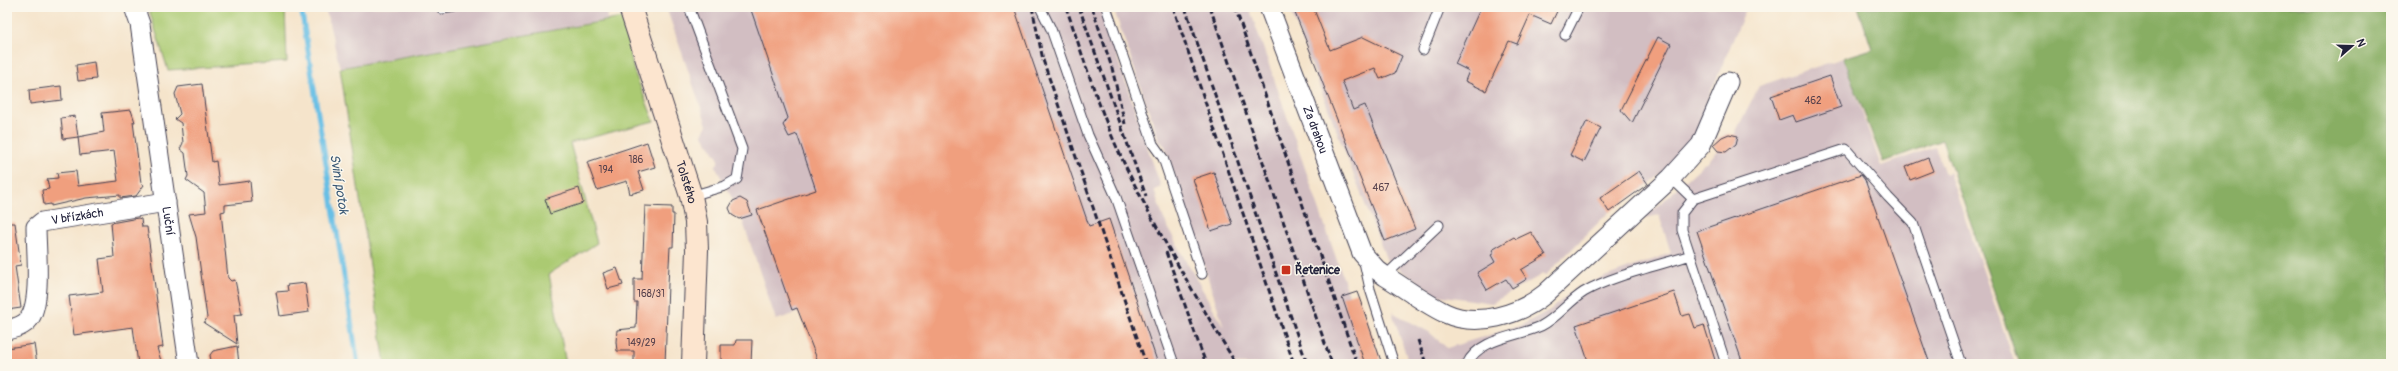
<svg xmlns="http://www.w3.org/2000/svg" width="2398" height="371" font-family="Pangolin,sans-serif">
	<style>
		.industrial { fill: #d2bec2 }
		.green { fill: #abca72; stroke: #667656 }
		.forest { fill: #88ae64; stroke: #556850 }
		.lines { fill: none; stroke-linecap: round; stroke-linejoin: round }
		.stream { stroke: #68bfe5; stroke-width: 5 }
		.building { fill: #f09f7e }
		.lane-casing { stroke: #423f51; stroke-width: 11 }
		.street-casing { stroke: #423f51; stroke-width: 21 }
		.secondary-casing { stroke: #423f51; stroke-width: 24 }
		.lane { stroke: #fff; stroke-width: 9 }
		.street { stroke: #fff; stroke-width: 19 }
		.secondary { stroke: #fce5cf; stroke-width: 22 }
		.rail { stroke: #22223b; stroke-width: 3; stroke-dasharray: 6 3; stroke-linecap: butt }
		.poi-dot { fill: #c8321e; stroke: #fbf7ec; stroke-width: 1.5 }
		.labels { text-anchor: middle; stroke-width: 3; stroke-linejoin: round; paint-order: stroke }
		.number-label { font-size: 10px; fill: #56414c }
		.street-label { font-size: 12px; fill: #22223b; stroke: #fbf7ec }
		.poi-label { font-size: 12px; font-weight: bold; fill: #22223b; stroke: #fbf7ec; text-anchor: start }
		.water-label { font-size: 13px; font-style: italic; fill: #3a5976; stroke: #fbf7ec }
	</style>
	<rect width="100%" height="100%" fill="#fbf7ec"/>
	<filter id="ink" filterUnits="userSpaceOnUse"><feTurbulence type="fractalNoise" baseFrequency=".025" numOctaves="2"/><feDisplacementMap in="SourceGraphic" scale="8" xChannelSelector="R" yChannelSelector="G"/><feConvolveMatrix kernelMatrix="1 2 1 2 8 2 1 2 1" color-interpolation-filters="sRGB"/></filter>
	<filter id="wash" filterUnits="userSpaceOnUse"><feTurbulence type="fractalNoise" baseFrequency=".012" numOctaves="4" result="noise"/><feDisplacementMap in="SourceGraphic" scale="16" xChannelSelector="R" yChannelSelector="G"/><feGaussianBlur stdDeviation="0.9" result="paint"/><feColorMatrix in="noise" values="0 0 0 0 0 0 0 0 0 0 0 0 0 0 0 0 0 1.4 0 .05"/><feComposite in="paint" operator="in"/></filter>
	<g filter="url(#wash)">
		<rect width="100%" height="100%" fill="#f5e4cb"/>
		<path class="industrial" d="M325 7H606L607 20 340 68Z
			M666 7H1100L1161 187 1154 190 1163 217 1179 249 1224 327 1165 146 1159 140 1113 7H1249L1373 364H819L813 345 844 334 831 296 797 308 799 312 776 320 742 219 732 215 729 208 733 200 715 166 718 163V158L702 134 707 125Z
			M1286 7H1747L1704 108 1708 111 1694 141 1686 153 1648 185 1609 212 1546 275 1543 274 1492 303 1438 295 1387 261 1291 12Z
			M1843 58 1881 166 1935 147 1945 174 1949 172 2015 364H1409L1392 312 1429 332 1447 348 1522 325 1550 310 1577 287 1671 253 1659 215 1645 218 1718 151 1715 143 1717 140 1726 134 1734 135 1759 86Z"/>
		<path class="green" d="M148 7H285L287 62 168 70Z
			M622 18 634 71 654 121 570 143 597 243 549 274 566 364H385L340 68Z"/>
		<path class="forest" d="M1858 7H2391V364H2019L1942 140 1883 162 1843 58 1872 49Z"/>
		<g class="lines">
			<path class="stream" d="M301 7 358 364"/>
		</g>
		<g id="blocks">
			<path class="building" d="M750 7H1014L1089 226 1109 219 1158 364H819L797 308 792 310 757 210 816 190 797 134 789 137 783 125 788 118Z
				M1309 7H1313L1330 50 1363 37 1402 56 1395 73 1380 79 1375 68 1342 81 1353 110 1365 105 1415 229 1385 241 1295 13Z
				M1481 7H1559L1551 24 1530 15 1517 44 1509 41 1486 91 1465 81 1469 71 1455 64Z
				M1658 37 1671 44 1632 123 1621 110Z
				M94 62 96 79 78 81 76 65Z
				M1830 76 1841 107 1796 122 1793 115 1779 120 1771 96Z
				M202 84 212 162 216 161 219 185 250 181 252 202 225 205V211L221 212 228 278 231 281 235 280 242 314 234 315 237 344 204 323 207 318 196 237 189 214 206 212 204 193 186 180 188 176 185 153 180 149 183 143 181 123 175 119 180 114 175 94 178 87Z
				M61 86 62 100 30 104 29 90Z
				M131 110 135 122H133L141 183 144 185 136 196 120 198V195L86 198 51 206V204L44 205 42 190 49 189 47 179 58 178 57 173 76 171 78 186 118 181 114 151 80 155 78 137 104 132 102 113Z
				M75 116 78 137 63 139 61 118Z
				M1587 121 1601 128 1584 162 1570 155Z
				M1729 134 1738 136 1736 144 1726 152 1718 151 1713 145 1722 137Z
				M647 142 655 167 638 172 644 190 630 194 627 181 597 190 587 162Z
				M1928 158 1933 171 1910 180 1905 167Z
				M1639 171 1648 184 1609 212 1600 198Z
				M1214 172 1232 224 1211 231 1193 179Z
				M1861 175 1865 180 1930 364H1743L1697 231Z
				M579 188 583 203 550 214 545 199Z
				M740 198 747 202 752 215 739 219 732 215 729 208 733 201Z
				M645 206 672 207V214H674L673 247H670L668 284 665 364H634V351H617L616 342 617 330 636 328 637 302H634V279H642Z
				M138 218 141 219 142 227H147L163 347 157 348 162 364H138L133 327 74 335 69 296 103 292 99 259 114 257 111 223Z
				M7 223H15L21 265 15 266 21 308 7 310Z
				M1531 232 1546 255 1521 270 1527 279 1512 288 1506 279 1487 290 1477 273 1495 262 1491 255 1494 253 1492 250 1514 237 1516 239Z
				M617 268 623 285 608 289 603 273Z
				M305 283 309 312 280 316 276 292 288 291 287 285Z
				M1357 292 1364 311 1382 364H1365L1342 297Z
				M1674 292 1682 316 1690 314 1695 328 1704 325 1715 360 1702 364H1589L1576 325Z
				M736 340H752L751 364H721V345H735Z
				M34 344 37 364H8L7 348Z
				M237 346 239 364H215L211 361 210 355 213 351Z"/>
		</g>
	</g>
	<g filter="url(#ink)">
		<use href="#blocks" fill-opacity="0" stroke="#423f51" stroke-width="1"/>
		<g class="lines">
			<g class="lane-casing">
				<path id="lane" d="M689 7 742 149 737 179 725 186 691 196
					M1040 7 1051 29 1088 135 1116 197 1174 364
					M1106 7 1153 144 1163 158 1202 274
					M442 9 455 7
					M1565 35 1579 7
					M1423 50 1440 7
					M1671 178 1693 199
					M1364 262 1370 289 1394 364
					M1385 276 1439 225
					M1467 364C1479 338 1517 337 1541 326 1557 318 1568 302 1584 292 1611 276 1660 265 1691 255
					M1726 364 1682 230V213L1693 199 1846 149 1888 197 1913 223 1961 364"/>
			</g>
			<g class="street-casing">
				<g id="street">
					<path id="s1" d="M134 7 140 24 189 364"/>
					<path id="s2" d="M1269 7 1362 253 1377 270 1385 276C1405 288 1424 303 1445 313 1477 328 1519 315 1545 294L1671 178 1701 145 1728 82"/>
					<path id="s3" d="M7 330C15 328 24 326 29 319 42 302 36 249 36 227L42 222 166 202"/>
				</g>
			</g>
			<g class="secondary-casing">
				<g id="secondary">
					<path id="s4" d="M630 7 691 196 696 222 697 250 693 364"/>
				</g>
			</g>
			<use href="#lane" class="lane"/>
			<use href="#street" class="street"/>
			<use href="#secondary" class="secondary"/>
			<path class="rail" d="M1032 7 1043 60 1056 98 1146 364
				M1066 7C1084 59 1100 113 1124 163 1157 232 1197 298 1236 364
				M1079 7 1146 196
				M1092 7 1112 68 1125 124
				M1173 7 1294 364
				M1185 7 1307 364
				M1210 7 1332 364
				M1235 7 1357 364
				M1166 252 1206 364
				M1418 340 1426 364"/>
		</g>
	</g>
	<rect class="poi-dot" x="1281" y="265" width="10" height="10" rx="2"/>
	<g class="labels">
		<g class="number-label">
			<text x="1813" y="104">462</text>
			<text x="636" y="163">186</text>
			<text x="606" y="173">194</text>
			<text x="1381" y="191">467</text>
			<text x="651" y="297">168/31</text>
			<text x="641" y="346">149/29</text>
		</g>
		<g class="street-label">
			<text dy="4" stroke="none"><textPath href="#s2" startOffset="131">Za drahou</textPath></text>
			<text dy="4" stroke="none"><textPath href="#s4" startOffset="184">Tolstého</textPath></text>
			<text dy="4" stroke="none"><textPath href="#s3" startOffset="162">V břízkách</textPath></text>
			<text dy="4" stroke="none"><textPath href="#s1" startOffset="217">Luční</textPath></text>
		</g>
		<g class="poi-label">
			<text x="1295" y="274">Řetenice</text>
		</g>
		<g class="water-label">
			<text transform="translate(340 184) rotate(81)" y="5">Sviní potok</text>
		</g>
	</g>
	<rect width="2398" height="371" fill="none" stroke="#fbf7ec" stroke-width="24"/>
	<g transform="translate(2352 46) rotate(70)" stroke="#fbf7ec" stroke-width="3" paint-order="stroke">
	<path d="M0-3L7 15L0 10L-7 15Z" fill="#22223b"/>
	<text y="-6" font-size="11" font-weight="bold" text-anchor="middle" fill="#22223b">N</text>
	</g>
</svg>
